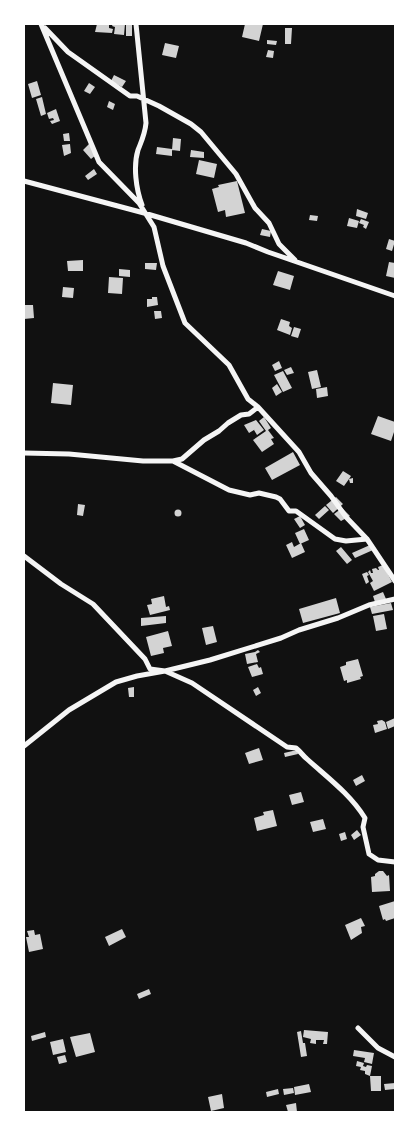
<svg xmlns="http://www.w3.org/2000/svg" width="419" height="1136" font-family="Figtree,sans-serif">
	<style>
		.building { fill: #d3d3d3 }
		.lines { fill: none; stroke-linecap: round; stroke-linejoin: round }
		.minor { stroke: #f5f5f5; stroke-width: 5 }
	</style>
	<rect width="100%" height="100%" fill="#111"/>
	<path class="building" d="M97 24 109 25V28L113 29 112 33 95 32Z
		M113 24H125L124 35 114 34 115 27 112 26Z
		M126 24H132V36H126Z
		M245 24H263L259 41 242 37Z
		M285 28H292L291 44H285Z
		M267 40 277 41 276 45 267 44Z
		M165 43 179 46 176 58 162 55Z
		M268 50 274 51 273 58 266 57Z
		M114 75 126 81 122 87 111 81Z
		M37 81 41 95 32 98 28 84Z
		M89 83 95 87 90 94 84 91Z
		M42 97 46 114 41 116 36 99Z
		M109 101 115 104 113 110 107 107Z
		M56 109 60 121 52 124 50 121 54 120 53 118 49 119 47 113Z
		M69 133 70 141H64L63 134Z
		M173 138 181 139 180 151 172 150Z
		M70 144 71 153 64 156 62 145Z
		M89 144 96 155 91 159 83 150Z
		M157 147 172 149V156L156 154Z
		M191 150 204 152V158L190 157Z
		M199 160 217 164 214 178 196 174Z
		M94 169 97 174 88 180 85 176Z
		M237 181 245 213 226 217 225 210 218 212 212 189 219 187 218 185Z
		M357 209 368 213 366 219 356 216Z
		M310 215 318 216 317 221 309 220Z
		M349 218 359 221 357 228 347 226Z
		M361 219 369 222 366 229 363 227 364 225 359 223Z
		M262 229 271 231 270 237 260 235Z
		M389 239 395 241 392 251 386 249Z
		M83 260V271H68L67 261Z
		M389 262 395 263V278L386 276Z
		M145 263H157L156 270 145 269Z
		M119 269 130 270V277L119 276Z
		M278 271 294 276 290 290 273 285Z
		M109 277 123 278 122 294 108 293Z
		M63 287 74 288 73 298 62 297Z
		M152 297H157L158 305 147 307V299H152Z
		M24 305H33L34 318 24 319Z
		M154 311H161L162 318 155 319Z
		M281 319 290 322 289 326 292 328 290 335 277 330Z
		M294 327 301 329 298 338 291 336Z
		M279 361 282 368 275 371 272 365Z
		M291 367 294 373 287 375 284 370Z
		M317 370 321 387 312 389 308 372Z
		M283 371 292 388 283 392 274 375Z
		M53 383 73 385 71 405 51 403Z
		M277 384 282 392 276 396 272 388Z
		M327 387 328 396 317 398 316 389Z
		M378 416 395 422V429L391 441 371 434Z
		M264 417 271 428 268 430 274 438 271 439 274 444 262 452 253 440 266 431 259 421Z
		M256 420 264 430 257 435 254 430 257 428 249 433 244 425Z
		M293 452 300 465 272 480 265 468Z
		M343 471 351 476 349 479 353 478V483H350L349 479 344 486 336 481Z
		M336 497 343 504 333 513 326 505Z
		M78 504 85 505 83 516 77 515Z
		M325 506 329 510 319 519 315 515Z
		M342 508 350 516 341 521 334 514Z
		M174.5 513a3.5 3.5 0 1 1 7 0a3.5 3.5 0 1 1-7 0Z
		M300 516 305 525 300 528 294 519Z
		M304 529 309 540 300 544 295 533Z
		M292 542 294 547 301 543 305 552 292 558 286 545Z
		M370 545 373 550 355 558 352 553Z
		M341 547 352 560 347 564 336 551Z
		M383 565 392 582 374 591 370 583 373 581 368 572 370 570 371 573H373L372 569 376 568 378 570H379L378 567Z
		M367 572 369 575 367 576 369 582 366 584 362 574Z
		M383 592 386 599 375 602 373 596Z
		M164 596 166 607 169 606 170 610 150 615 147 605 152 604 151 599Z
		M336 598 340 613 303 623 299 609Z
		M391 603 393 610 372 614 370 607Z
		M384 614 387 629 376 631 373 616Z
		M166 616V623L141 626V618Z
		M213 626 217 642 206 645 202 628Z
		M168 631 172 646 163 648 164 653 151 656 146 637Z
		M258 650 260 652 256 654 258 662 247 664 245 654 255 652Z
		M358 659 363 676 360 677 361 679 347 683V680L344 681 340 667 346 665V662Z
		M257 664 259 668 261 667 263 674 252 677 248 667Z
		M134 687V697H129L128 688Z
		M258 687 261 693 256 696 253 690Z
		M395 718V726L388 729 386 722Z
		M382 720 385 722 387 729 375 733 373 725 378 724 377 721Z
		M259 748 263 760 249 764 245 753Z
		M297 750 298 754 285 757 284 753Z
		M362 775 365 781 356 786 353 780Z
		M301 792 304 802 292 805 289 795Z
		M273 810 277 826 257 831 254 818 264 815 263 812Z
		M323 819 326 829 313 832 310 822Z
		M357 830 361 835 354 840 351 835Z
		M345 832 347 839 341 841 339 834Z
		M379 871H383L387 876 389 875 390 891 372 892 371 877 375 876V874Z
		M395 901V918L386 921 385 919 383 920 379 906Z
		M361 918 365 926 361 927 362 933 351 940 345 925Z
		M122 929 126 937 109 946 105 937Z
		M34 930 35 935 40 934 43 949 29 952 26 937H29L27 931Z
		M149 989 151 994 139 999 137 994Z
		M304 1030 328 1032 327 1044H323L324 1040H316V1044L310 1043 311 1039 303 1037Z
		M301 1031 303 1043H305L307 1056 301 1057 297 1032Z
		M45 1032 46 1037 32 1041 31 1036Z
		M90 1033 95 1052 76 1057 70 1037Z
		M63 1039 66 1052 53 1055 50 1042Z
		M354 1050 374 1053 372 1064 364 1062 365 1058 353 1056Z
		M65 1055 67 1062 59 1064 57 1057Z
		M357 1061 364 1063 363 1066 366 1067 367 1065 372 1066 370 1076 365 1074V1071L360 1070 361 1067 356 1066Z
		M370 1076H381V1091H371Z
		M395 1083V1089L385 1090 384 1084Z
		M309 1084 311 1092 295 1095 294 1087Z
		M293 1088 294 1093 284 1095 283 1089Z
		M278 1089 279 1094 267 1097 266 1092Z
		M222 1094 224 1108 211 1111 208 1097Z
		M296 1103 297 1112H288L286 1105Z"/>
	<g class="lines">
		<path class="minor" d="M41 24 99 162 139 203 154 227 163 266 185 323 229 365 248 399 258 407 299 452 311 473 331 496 346 517 367 539 395 581
			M136 24 146 123C145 134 142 140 138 150 133 166 136 189 142 205
			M45 28 68 52 130 96H137L159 106 191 124 201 132 236 174 255 208 269 223 279 244 295 260
			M24 181 144 213 246 243 268 252 395 296
			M24 453 69 454 143 461H173L182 459 204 440 219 431 228 423 241 415 249 414 258 407
			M173 461 229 490 250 495 259 493 276 497 280 499 289 511H296L335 539 346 541 367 539
			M24 556 61 584 93 604 145 659 150 669 165 671 192 683 287 747 296 748C301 752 303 756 307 759 328 778 350 794 365 818L363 827 369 854 378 860 395 862
			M24 746 69 710 116 682 137 676 165 671 210 660 281 638 299 630 338 618 369 605 395 599
			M358 1028 378 1048 395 1057"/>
	</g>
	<rect width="419" height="1136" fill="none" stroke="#ffffff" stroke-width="50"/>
</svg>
